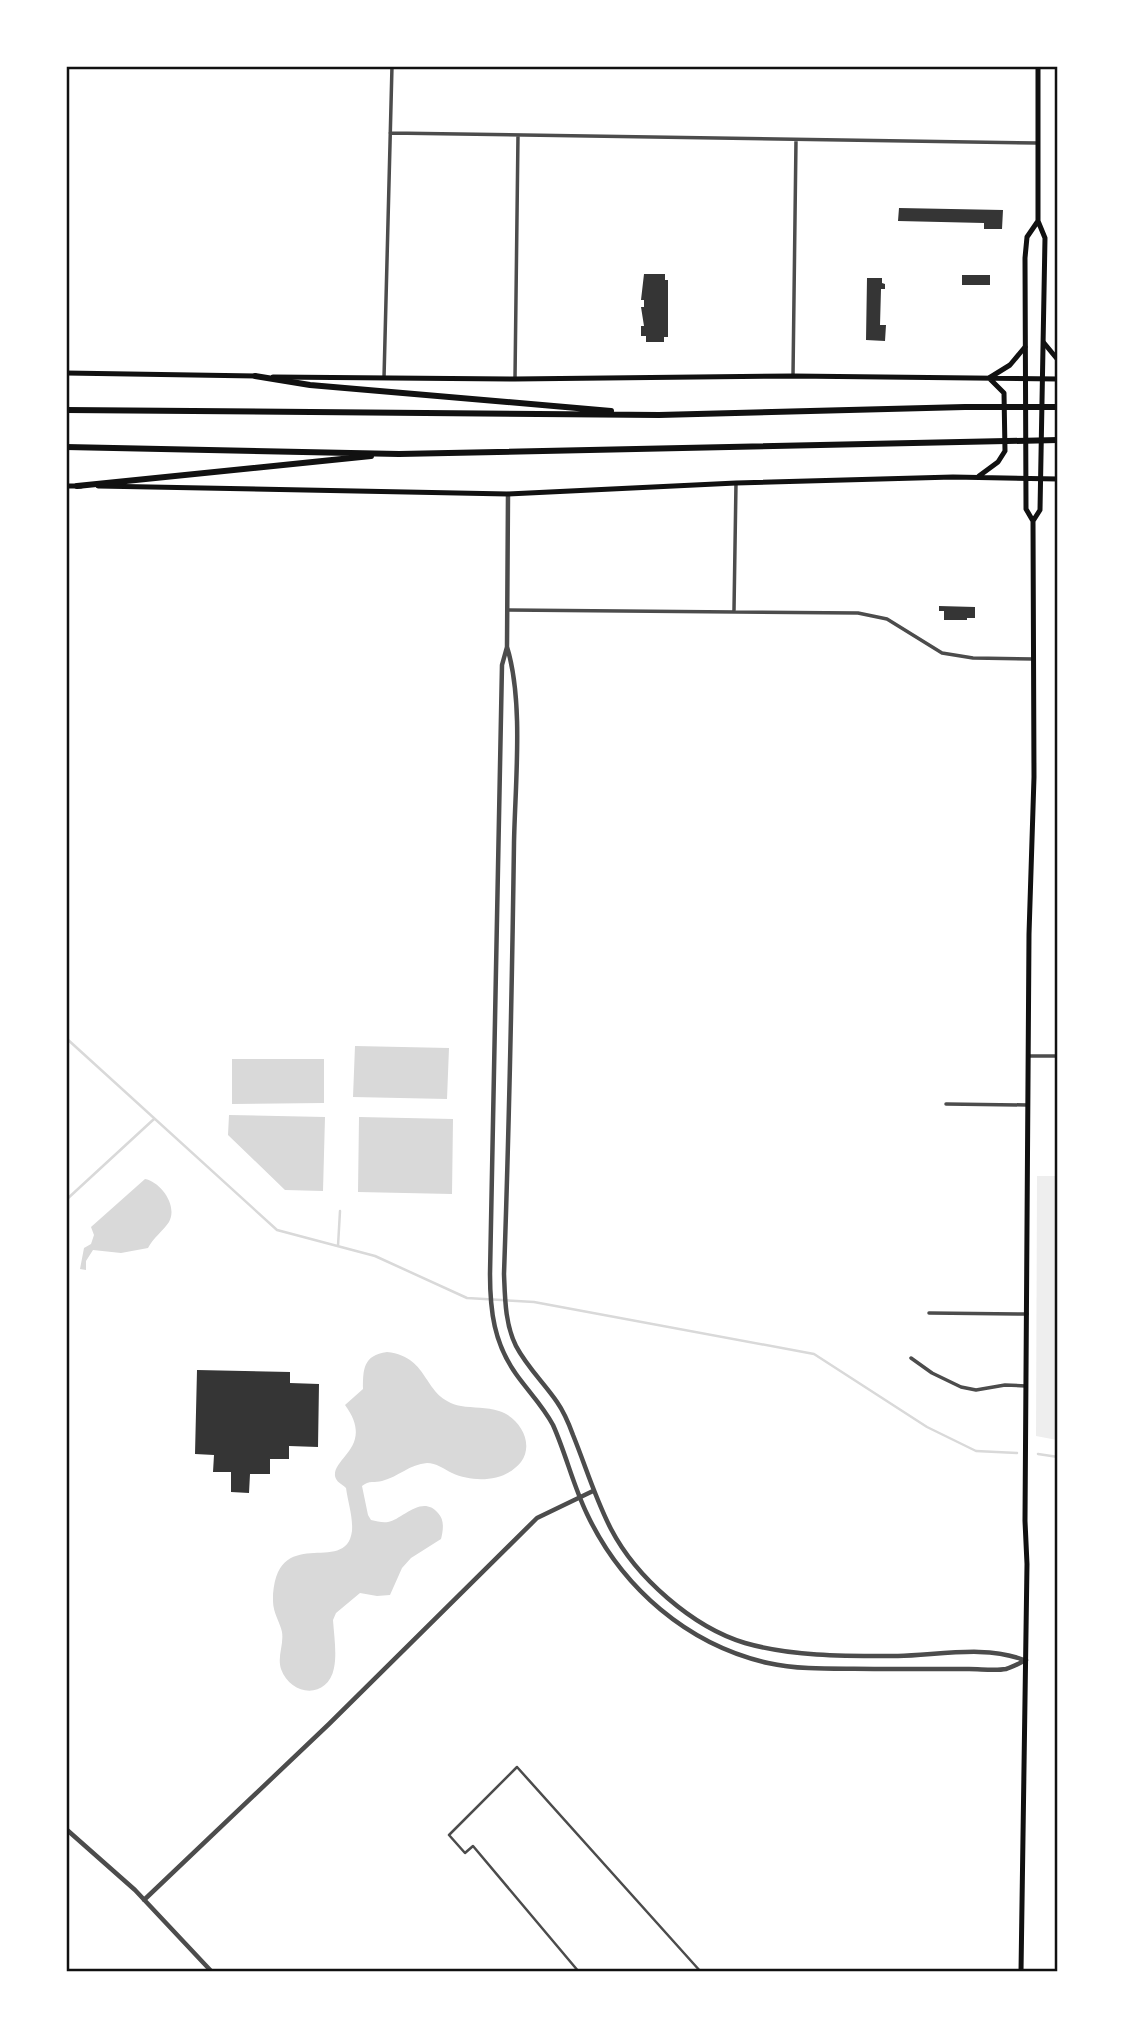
<svg xmlns="http://www.w3.org/2000/svg" width="1124" height="2038" font-family="Quicksand,sans-serif">
	<style>
		.green { fill: #eee }
		.water { fill: #d9d9d9 }
		.lines { fill: none; stroke-linecap: round; stroke-linejoin: round }
		.stream { stroke: #d9d9d9; stroke-width: 2.5 }
		.building { fill: #353535 }
		.pedestrian { stroke: #4c4c4c; stroke-width: 2.5 }
		.minor { stroke: #4c4c4c; stroke-width: 3.5 }
		.tertiary { stroke: #4c4c4c; stroke-width: 4.5 }
		.secondary { stroke: #111; stroke-width: 5 }
		.primary { stroke: #111; stroke-width: 5 }
		.motorway { stroke: #111; stroke-width: 6 }
		.neatline { fill: none; stroke: #111; stroke-width: 2.5 }
	</style>
	<rect width="100%" height="100%" fill="#fff"/>
	<path class="green" d="M1037 1176H1057V1440L1036 1436Z"/>
	<path class="water" d="M355 1046 449 1048 447 1099 353 1097Z
		M232 1059H324V1103L232 1104Z
		M229 1115 325 1117 323 1191 285 1190 228 1135Z
		M359 1117 453 1119 452 1194 358 1192Z
		M145 1179C161 1182 178 1206 169 1222 163 1231 153 1238 148 1248L121 1253 93 1250 86 1261V1270L80 1269 84 1248 91 1244 94 1235 91 1227Z
		M387 1352C432 1357 421 1398 461 1406 473 1408 487 1407 499 1411 519 1417 535 1443 521 1462 505 1482 474 1483 452 1473 444 1469 436 1463 427 1463 410 1464 398 1477 382 1481 375 1483 369 1480 362 1486L368 1515 371 1520C377 1521 382 1523 388 1522 403 1519 422 1494 438 1513 445 1520 443 1531 441 1539L411 1558 402 1568 390 1595 377 1596 360 1593 336 1613 333 1620C334 1635 337 1654 334 1668 328 1699 291 1697 281 1669 277 1656 284 1645 282 1632 280 1622 273 1613 273 1601 274 1520 346 1578 352 1531 353 1517 348 1502 346 1488 342 1484 336 1482 335 1476 333 1457 375 1446 345 1405L363 1389C363 1370 363 1355 387 1352Z"/>
	<g class="lines">
		<path class="stream" d="M66 1038 277 1230 375 1256 467 1298 534 1302 814 1354 927 1427 976 1451 1017 1453
			M66 1200 154 1119
			M338 1246 340 1211
			M1038 1454 1058 1457"/>
	</g>
	<path class="building" d="M899 208 1003 210 1002 229H984V223L898 221Z
		M644 274H665V280H668V337H664V342H646V336H641V326H644L641 307H644V300H641Z
		M962 275H990V285H962Z
		M867 278H882V283L885 284V289H881L880 325H886L885 341 866 340Z
		M939 606 975 607V618H967V620H944V611H939Z
		M197 1370 290 1372V1383L319 1384 318 1447 289 1446V1459H270V1474H250L249 1493 231 1492V1472H213L214 1455 195 1454Z"/>
	<g class="lines">
		<path class="pedestrian" d="M579 1972 473 1846 465 1853 449 1835 517 1767 701 1972"/>
		<path class="minor" d="M390 133 1037 143
			M793 376 796 140
			M384 378 392 66
			M515 379 518 135
			M507 610 858 613 887 619 942 653 973 658 1034 659
			M734 610 736 483
			M1029 1056H1058
			M946 1104 1027 1105
			M929 1313 1027 1314
			M911 1358 932 1373 961 1387 976 1390 1005 1385 1026 1386"/>
		<path class="tertiary" d="M508 494 507 647 502 665 490 1274C490 1311 494 1343 516 1374 528 1391 543 1406 553 1425 566 1454 573 1485 587 1514 622 1588 688 1645 768 1663 804 1671 843 1668 879 1669 909 1669 939 1669 969 1669 981 1669 995 1671 1006 1669 1013 1667 1020 1663 1026 1660
			M507 647C524 702 515 785 514 843 512 987 509 1130 504 1274 505 1298 505 1324 516 1346 527 1367 544 1383 557 1402 564 1412 569 1424 573 1435 586 1467 595 1498 611 1529 636 1577 692 1627 745 1643 794 1657 849 1656 898 1656 939 1655 986 1645 1024 1660
			M66 1829 135 1890 212 1972
			M144 1900 329 1724 537 1518 593 1491"/>
		<path class="secondary" d="M1044 343 1058 360
			M66 373 256 376
			M273 377 515 379 793 376 1058 379
			M979 476 998 462 1005 451 1004 393 989 378 1010 365 1025 347
			M66 486H81
			M98 486 508 494 736 483 953 477 1058 479"/>
		<path class="primary" d="M1033 521 1040 510 1045 238 1038 221V66
			M1021 1972 1027 1564 1025 1521 1029 934 1034 777 1033 521 1026 509 1025 258 1027 237 1038 221"/>
		<path class="motorway" d="M255 376 310 385 611 411
			M66 410 659 415 965 407H1058
			M66 447 399 454 1058 440
			M77 486 371 456"/>
	</g>
	<rect width="1124" height="2038" fill="none" stroke="#ffffff" stroke-width="136"/>
	<rect x="68" y="68" width="988" height="1902" class="neatline"/>
</svg>
